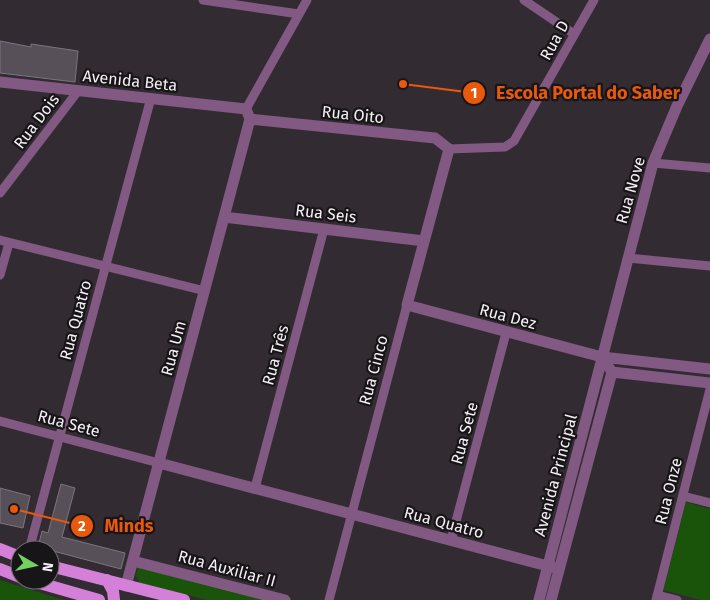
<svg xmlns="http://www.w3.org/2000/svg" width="710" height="600" font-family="'Fira Sans',sans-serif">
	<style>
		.green { fill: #1a540b }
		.building { fill: #585058; stroke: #7d757d }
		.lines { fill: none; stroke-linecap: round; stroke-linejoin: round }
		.minor { stroke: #825983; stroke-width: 9 }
		.tertiary { stroke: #825983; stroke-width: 11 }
		.primary { stroke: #d580d8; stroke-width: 12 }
		.labels { text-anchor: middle; stroke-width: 4.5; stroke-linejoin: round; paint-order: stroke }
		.street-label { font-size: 16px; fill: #f5f0f5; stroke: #181518 }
		.leader { fill: none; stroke: #e8590c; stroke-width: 2 }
		.callout-dot { fill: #e8590c; stroke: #181518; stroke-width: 2 }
		.mark-label { font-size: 15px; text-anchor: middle; font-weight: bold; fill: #fff }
		.callout-label { font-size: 18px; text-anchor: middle; font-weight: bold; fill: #e8590c; stroke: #181518; stroke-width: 4.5; stroke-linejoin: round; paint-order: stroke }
	</style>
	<rect width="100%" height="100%" fill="#322b32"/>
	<path class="green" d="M686 502 710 509V600H701L663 590Z
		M138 567 267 600H207L140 583 136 576Z
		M0 580 6 582 64 600H0Z"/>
	<path class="building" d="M0 41 31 47V44L78 51 75 82 0 73Z
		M61 484 75 488 62 537 125 553 121 569 38 547 42 531 48 533Z
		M0 488 30 496 23 528 0 523Z"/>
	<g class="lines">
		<path class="minor" d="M203 0 299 14
			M524 0 574 34
			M246 109 307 0
			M449 149 505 147 514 141 594 0
			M653 163 710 168
			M0 193 78 91
			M0 240 205 291
			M628 258 710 266
			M0 275 9 243
			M0 421 159 463
			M255 488 324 229
			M683 496 710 503
			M451 540 506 333
			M29 550 151 98
			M657 595 677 600
			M329 600 407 305
			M656 600 710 389"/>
		<path class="tertiary" d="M0 82 246 109 250 119
			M250 119 435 138 449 149 407 305 602 357 710 369
			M224 217 424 241
			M612 372 710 383
			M159 463 559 569
			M133 561 285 600
			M126 586 250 119
			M539 600 653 163 677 106 710 39
			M551 600 612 372 602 357"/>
		<path class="primary" d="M0 549 20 557
			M50 566 184 600
			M0 569 20 577
			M29 580 99 600
			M107 580 113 591 114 600"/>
	</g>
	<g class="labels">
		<g class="street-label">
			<text transform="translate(554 40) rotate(-61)" y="6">Rua D</text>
			<text transform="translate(130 80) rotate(6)" y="6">Avenida Beta</text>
			<text transform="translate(353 114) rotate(6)" y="6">Rua Oito</text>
			<text transform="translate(36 121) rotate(-53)" y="6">Rua Dois</text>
			<text transform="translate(630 190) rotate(-74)" y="6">Rua Nove</text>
			<text transform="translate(326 213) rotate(7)" y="6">Rua Seis</text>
			<text transform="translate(508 316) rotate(15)" y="6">Rua Dez</text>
			<text transform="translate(75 320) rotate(-75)" y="6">Rua Quatro</text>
			<text transform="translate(173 348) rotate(-75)" y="6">Rua Um</text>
			<text transform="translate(275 355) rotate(-75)" y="6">Rua Três</text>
			<text transform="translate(373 370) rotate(-75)" y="6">Rua Cinco</text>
			<text transform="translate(69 423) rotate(15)" y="6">Rua Sete</text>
			<text transform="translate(464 433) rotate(-75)" y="6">Rua Sete</text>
			<text transform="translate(555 475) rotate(-75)" y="6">Avenida Principal</text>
			<text transform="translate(668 491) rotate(-76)" y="6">Rua Onze</text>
			<text transform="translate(444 522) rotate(15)" y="6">Rua Quatro</text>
			<text transform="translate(227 568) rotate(15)" y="6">Rua Auxiliar II</text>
		</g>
	</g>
	<path class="leader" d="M403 84L474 93M14 509L82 526"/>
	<g class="callout-dot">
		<circle cx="403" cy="84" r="5"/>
		<circle cx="14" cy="509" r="5"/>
		<circle cx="474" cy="93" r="12"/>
		<circle cx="82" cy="526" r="12"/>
	</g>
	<g class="mark-label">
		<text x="474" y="98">1</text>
		<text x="82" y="531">2</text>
	</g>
	<g class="callout-label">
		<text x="588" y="99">Escola Portal do Saber</text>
		<text x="129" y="532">Minds</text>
	</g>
	<g transform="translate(35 565) rotate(99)"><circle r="24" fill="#181518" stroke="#706d70"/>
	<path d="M0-4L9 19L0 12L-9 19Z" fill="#71d25e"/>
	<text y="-8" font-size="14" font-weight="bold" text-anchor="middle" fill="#f5f0f5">N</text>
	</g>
</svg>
